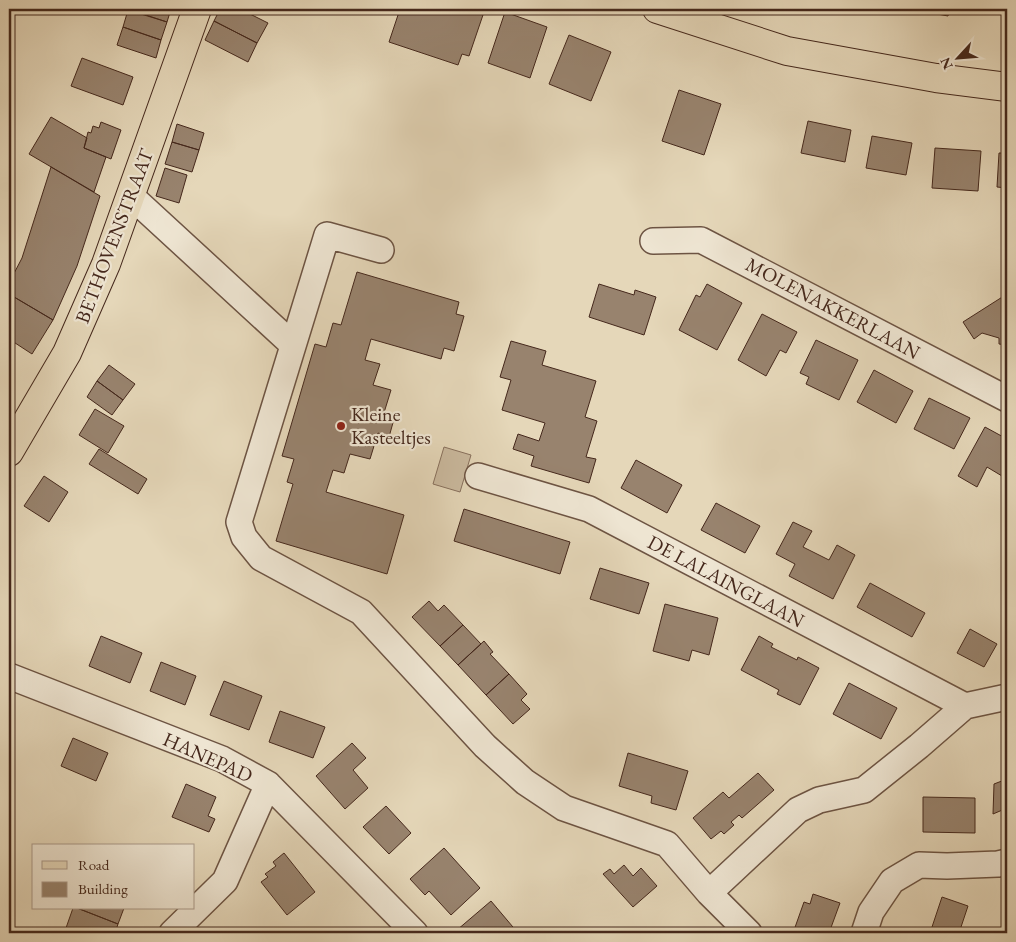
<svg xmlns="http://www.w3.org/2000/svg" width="1016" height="942" font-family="'EB Garamond',serif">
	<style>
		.green { fill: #cab99e; stroke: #88705d }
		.building { fill: #98836e; stroke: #45281c }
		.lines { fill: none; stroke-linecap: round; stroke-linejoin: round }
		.minor-casing { stroke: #6d5443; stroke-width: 28 }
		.major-casing { stroke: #45281c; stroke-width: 30 }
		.minor { stroke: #eee5d2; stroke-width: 25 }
		.major { stroke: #e5d7b9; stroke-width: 28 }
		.poi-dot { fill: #8f2418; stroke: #eee5d2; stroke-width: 2 }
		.labels { text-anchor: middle; stroke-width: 4.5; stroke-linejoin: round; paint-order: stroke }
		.street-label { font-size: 20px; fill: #45281c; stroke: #eee5d2 }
		.poi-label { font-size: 20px; fill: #45281c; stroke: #eee5d2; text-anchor: start }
	</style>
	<rect width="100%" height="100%" fill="#e5d7b9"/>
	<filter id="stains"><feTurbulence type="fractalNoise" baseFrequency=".004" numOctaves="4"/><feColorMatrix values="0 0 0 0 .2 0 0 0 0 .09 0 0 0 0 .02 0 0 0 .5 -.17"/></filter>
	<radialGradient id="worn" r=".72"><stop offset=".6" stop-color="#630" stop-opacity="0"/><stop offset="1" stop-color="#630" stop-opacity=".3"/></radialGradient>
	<path class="green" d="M444 447 471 455 460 492 433 484Z"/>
	<path class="building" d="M128 9H171L167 22Z
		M220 9H240L268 23 257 43 214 21Z
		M400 9H485L469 56 462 54 458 65 389 42Z
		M933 9H964L963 14 949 12 948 16 932 13Z
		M128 10 167 22 161 40 123 27Z
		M505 12 547 27 530 78 488 63Z
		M214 21 257 43 248 62 205 40Z
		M123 27 161 40 156 58 117 45Z
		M569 35 611 52 591 101 549 84Z
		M82 58 133 77 123 105 71 86Z
		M679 90 721 104 704 155 662 141Z
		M51 117 87 138 84 148 106 157 94 192 29 154Z
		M808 121 851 130 845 162 801 153Z
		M101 122 121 130 111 159 84 148 88 132 91 133 93 126 99 128Z
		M177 124 204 133 199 150 172 142Z
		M872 136 912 143 906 175 866 168Z
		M172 142 199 150 192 172 165 164Z
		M935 148 981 151 978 191 932 188Z
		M999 153H1007V188L997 187Z
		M51 167 100 196 77 266 53 320 9 294V283L22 258Z
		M165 168 187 175 179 203 156 196Z
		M357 272 459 302 456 314 464 316 454 351 444 348 441 359 371 339 365 360 380 364 373 385 391 390 383 416 394 419 389 437 378 433 370 459 350 454 344 473 333 470 326 492 404 515 387 574 276 541 293 484 287 482 294 459 282 456 315 344 326 347 333 323 341 325Z
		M599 284 634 295 635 290 656 297 644 335 589 317Z
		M707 284 742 303 717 350 679 330 696 295 700 297Z
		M9 294 53 320 32 354 9 339Z
		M1007 294V345L999 344V338L982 333 974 339 963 322Z
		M762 314 797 332 786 353 780 350 766 376 738 360Z
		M816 340 858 360 839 400 806 384 809 377 800 373Z
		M511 341 546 351 542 365 596 381 585 417 597 421 586 457 596 459 589 483 531 466 534 456 513 449 518 434 539 441 545 423 502 410 511 380 500 377Z
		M109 365 135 384 123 400 97 381Z
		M874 370 913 391 896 423 857 402Z
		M97 381 123 400 112 415 87 397Z
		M929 398 970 418 954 449 914 429Z
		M95 409 124 426 108 453 79 435Z
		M985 427 1007 439V479L987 467 977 487 958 476Z
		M99 449 147 479 138 494 89 464Z
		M636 460 682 485 667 513 621 488Z
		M44 476 68 492 49 522 24 506Z
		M716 503 760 526 745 553 701 530Z
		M464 509 570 542 560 574 454 541Z
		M793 522 812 531 803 547 829 560 837 545 855 555 833 599 789 576 795 564 776 554Z
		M600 568 649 583 639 614 590 599Z
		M870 583 925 613 912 637 857 607Z
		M429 601 438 611 444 605 463 625 440 646 412 617Z
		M665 604 718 618 709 655 692 650 689 661 653 651Z
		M463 625 481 644 458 665 440 646Z
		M970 629 997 644 984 667 957 653Z
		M101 636 142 653 130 683 89 666Z
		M759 636 773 644 771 647 797 660 798 657 819 668 800 705 777 694 779 690 741 670Z
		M484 641 493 652 490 654 509 674 486 695 458 665Z
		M161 662 196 676 185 705 150 691Z
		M509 674 527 694 521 700 530 709 513 724 486 695Z
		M224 681 262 696 249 730 210 715Z
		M849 683 897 708 881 739 833 714Z
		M280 711 325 727 313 758 269 742Z
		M73 738 108 753 96 781 61 766Z
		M352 743 366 758 353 770 368 788 345 809 316 776Z
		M628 753 688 771 676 810 651 803 652 796 619 786Z
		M758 773 774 790 742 818 739 815 731 822 734 825 724 834 721 831 711 839 693 818 723 792 729 798Z
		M1007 779V808L993 814 994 784Z
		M186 784 216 797 208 816 215 819 209 832 172 817Z
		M923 797 975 798V833L923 832Z
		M386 806 411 833 389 854 363 827Z
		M444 848 480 888 451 915 429 891 425 895 410 879Z
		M284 853 315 892 287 915 261 882 268 877 265 874 276 866 273 862Z
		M624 865 633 876 641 868 657 886 633 907 603 874 610 869 614 874Z
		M813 894 840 903 829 933H793L804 902 810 904Z
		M942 897 968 906 959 933H930Z
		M491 901 518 933H460L457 930Z
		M73 908H77L118 924 115 933H81L66 928Z
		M77 908H124L118 924Z"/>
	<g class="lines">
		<g class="minor-casing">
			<path id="minor" d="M131 196 293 345
				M653 241 701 240 1007 399
				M381 250 327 235 239 522 244 537 261 558 361 612 485 746 525 782 564 808 667 844 709 893 749 933
				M478 476 589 509 965 706
				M9 676 222 759 268 784 415 933
				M709 893 798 810 819 800 864 790 919 746 965 706 1007 697
				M172 933 225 881 268 784
				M864 933 871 912 892 881 919 865 947 866 998 864 1007 862"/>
		</g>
		<g class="major-casing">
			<path id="major" d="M657 9 787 51 936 78 1007 87
				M9 452 67 353 106 264 197 9"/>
		</g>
		<use href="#minor" class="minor"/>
		<use href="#major" class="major"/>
	</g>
	<circle class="poi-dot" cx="341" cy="426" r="5"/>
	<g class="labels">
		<g class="street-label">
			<text transform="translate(114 236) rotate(-69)" y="7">BETHOVENSTRAAT</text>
			<text transform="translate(833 308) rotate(28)" y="7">MOLENAKKERLAAN</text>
			<text transform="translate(726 581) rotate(28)" y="7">DE LALAINGLAAN</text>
			<text transform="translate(208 757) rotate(24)" y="7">HANEPAD</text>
		</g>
		<g class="poi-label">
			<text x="351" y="421">Kleine<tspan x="351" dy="23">Kasteeltjes</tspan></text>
		</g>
	</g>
	<rect width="1016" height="942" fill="none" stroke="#e5d7b9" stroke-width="30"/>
	<rect x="10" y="10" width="996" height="922" fill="none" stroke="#45281c" stroke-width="2.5"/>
	<rect x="15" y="15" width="986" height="912" fill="none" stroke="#45281c"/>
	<rect x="32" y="844" width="162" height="65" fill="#eee5d2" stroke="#aa9989"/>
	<rect x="42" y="861" width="25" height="8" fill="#e5d7b9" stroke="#aa9989"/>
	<text x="78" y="870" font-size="15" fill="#45281c">Road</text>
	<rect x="42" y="882" width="25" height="15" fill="#98836e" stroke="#aa9989"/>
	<text x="78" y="894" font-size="15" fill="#45281c">Building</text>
	<g transform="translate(958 58) rotate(244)" stroke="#eee5d2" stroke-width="4" paint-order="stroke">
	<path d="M0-4L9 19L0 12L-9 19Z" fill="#45281c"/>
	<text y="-8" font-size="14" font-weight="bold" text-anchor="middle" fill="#45281c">N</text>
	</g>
	<rect width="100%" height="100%" filter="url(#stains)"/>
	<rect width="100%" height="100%" fill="url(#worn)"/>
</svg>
